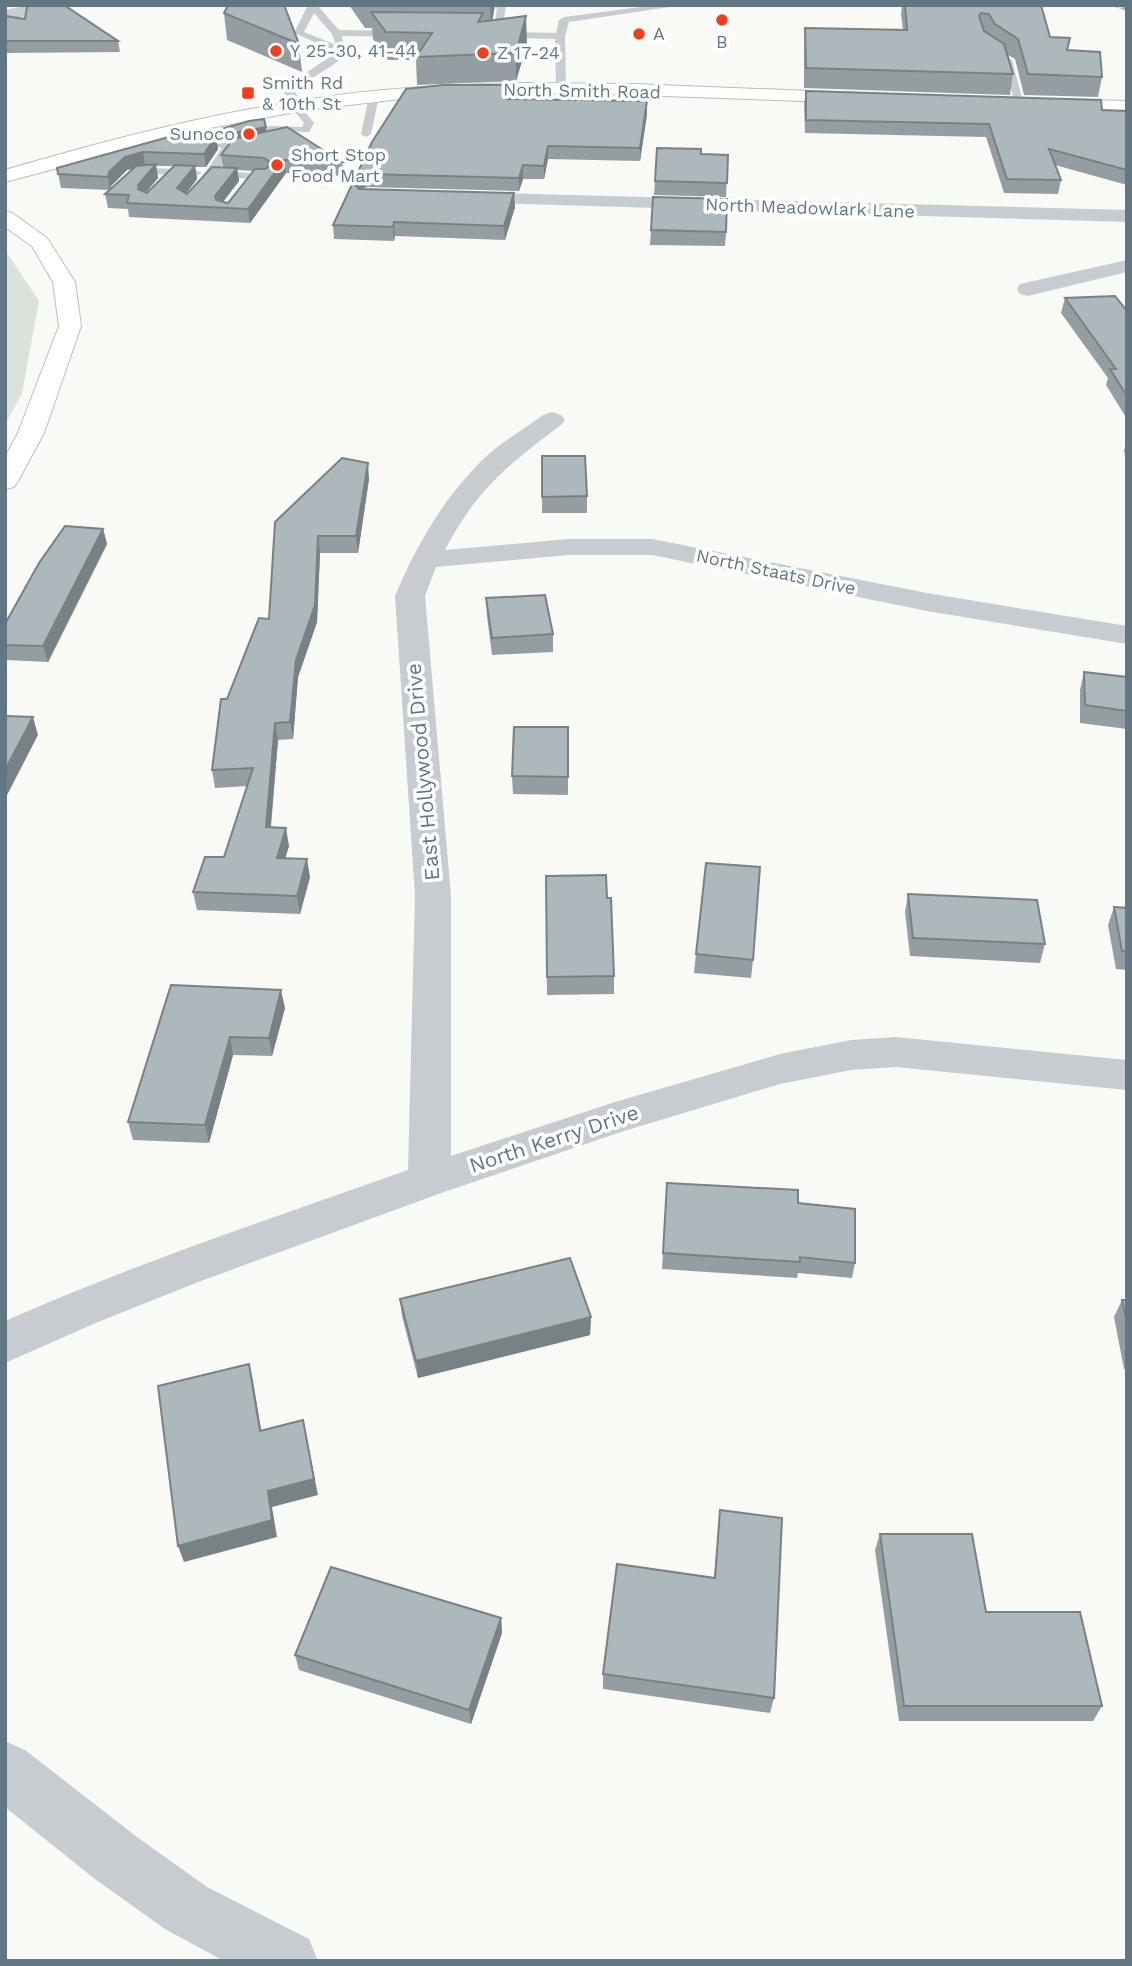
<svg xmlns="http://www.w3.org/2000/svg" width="1132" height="1966" font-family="'Work Sans',sans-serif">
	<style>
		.green { fill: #dbe2d7 }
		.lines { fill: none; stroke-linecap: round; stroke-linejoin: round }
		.secondary-casing { stroke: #b6bec2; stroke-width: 2 }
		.primary-casing { stroke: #b9bfc2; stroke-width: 2 }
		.lane { fill: #c6cccf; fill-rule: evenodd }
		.street { fill: #c6cccf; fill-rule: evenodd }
		.secondary { fill: #fff; fill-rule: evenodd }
		.primary { fill: #fff; fill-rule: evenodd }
		.rail-casing { stroke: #a6afb4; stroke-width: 3.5 }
		.rail { stroke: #fff; stroke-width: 2.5; stroke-dasharray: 7; stroke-linecap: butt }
		.wall { fill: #949ea2; fill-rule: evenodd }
		.shaded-wall { fill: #788184 }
		.building { fill: #acb8bc; stroke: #788184; stroke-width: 2 }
		.poi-dot { fill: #f43d1c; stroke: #fff; stroke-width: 2.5 }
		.labels { text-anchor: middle; stroke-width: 7; stroke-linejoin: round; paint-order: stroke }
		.far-poi-label { font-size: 18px; fill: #617884; stroke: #fff; text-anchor: start }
		.far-street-label { font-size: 18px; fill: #617884; stroke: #fff }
		.street-label { font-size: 21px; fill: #617884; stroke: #fff }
	</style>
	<rect width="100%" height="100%" fill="#f9f9f6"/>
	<path class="green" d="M5 250 39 301 22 393 5 425Z"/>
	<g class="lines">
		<g class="secondary-casing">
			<path id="secondary" d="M521 83 634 84 859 93 868 98 859 103 578 93 409 98 306 110 205 129 5 182V170C104 141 203 115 305 100 376 88 449 85 521 83Z
				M1048 99 1127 101V111L1042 108 1039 104 1042 100Z"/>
		</g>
		<g class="primary-casing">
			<path id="primary" d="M5 211 12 213 47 238 75 282 81 326 44 433 18 481 14 487 5 489V457L18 433 59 326 53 282 32 246 5 227Z"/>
		</g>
		<path class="lane" d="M308 5H317L339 30 403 31 408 34 403 37 342 36 346 53C332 70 309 76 295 93L307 104 306 113 314 123 309 132 267 131V127L271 126 302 127 304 123 296 113 297 105 284 93 297 79 337 52 294 33ZM314 13 332 34 336 45 304 32Z
			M497 5H506L502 32 556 33 559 20 564 17 656 5H683L569 22 565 36 566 89 561 92 556 89 555 39 494 37Z
			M994 52H1000L1012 60 1024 105 1015 103 1003 61 994 56Z
			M374 93 379 96 371 134 366 137 361 134 369 96Z
			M183 132 233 145 234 147 218 171 266 174 272 177 266 180 206 176 204 174 222 148 183 136Z
			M151 168 196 170 202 173 196 176 151 174 128 182 122 179 130 172Z"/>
		<path class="street" d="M29 5H50L28 16 5 20V10Z
			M461 192 1127 210V222L454 202 451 198 454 194Z
			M1127 260V272L1028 296 1020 294 1017 289 1020 284Z
			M552 412 561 415 565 420 561 425C509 464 475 491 445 550L569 539H652L927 593 1127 626V644L927 611 652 555H569L436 567 425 596 451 896V1156L615 1102 780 1054 851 1040 896 1037 1127 1060V1090L896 1067 851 1070 780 1084 624 1131 444 1192 201 1281 98 1322 5 1363V1321C136 1263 273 1218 408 1170L415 896 395 596C417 544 446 493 490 453 506 439 526 428 543 415Z
			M5 1741 25 1750 137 1837 207 1887 309 1939 318 1961H224L165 1929 95 1879 5 1807Z"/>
		<use href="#secondary" class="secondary"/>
		<use href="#primary" class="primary"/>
		<g class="rail-casing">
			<path id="rail" d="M1115 5 1127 9"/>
		</g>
		<use href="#rail" class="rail"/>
	</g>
	<path class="wall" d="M349 5H495L492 20 527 44 516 81 417 85 416 60H388L373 39 372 28H365Z
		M902 5H1041L1050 37 1102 77 1098 97 1024 95 1015 59 1008 55 1013 74 1010 95 804 88V47L805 28 903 30 901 14Z
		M224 13 299 44 302 72 227 40Z
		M5 16 118 41 120 52 5 53Z
		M511 85V99L647 101V114L640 161 548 159 544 179H523L519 191 367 187 360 189 514 193 515 207 505 240 395 236 394 241 334 239 333 225 372 142Z
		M806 91 1127 111V185L1055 165 1061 180 1058 194 1004 193 986 137 805 133 804 103Z
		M266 127 267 132 342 162 344 176 286 173 250 223 129 217 128 209 108 208 105 194 109 190 61 188 57 168 215 136V131ZM216 138 229 141H231L221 155 223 167 187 194H186L197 179 195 167H206L218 149ZM156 166H174L147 193H146L158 178ZM133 169 111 189V186L127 170ZM237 170 253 171 228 203 223 202 239 181Z
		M701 154 728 155 726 197 654 195 655 181Z
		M651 230 726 232 725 246 650 245Z
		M1065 298 1127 311V419L1106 385 1108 378 1061 313Z
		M1127 440V461L1124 451Z
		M542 456 587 496V513H542Z
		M369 479 358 553H320L317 622 298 677 293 739 278 740 271 827 289 846 285 858 310 877 300 914 197 910 193 892 224 857 247 786 215 788 212 770 227 699 269 619 275 522Z
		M103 529 107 544 48 662 5 660V624Z
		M486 598 553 634V652L492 655 487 616Z
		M1084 672 1127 677V729L1080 723V690Z
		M568 727V795L513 794 512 776Z
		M546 876 607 898 614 976V994L547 995Z
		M908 894 1045 944 1040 963 910 956 905 912Z
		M1114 907 1127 908V970L1116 969 1108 925Z
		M696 954 753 960 751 978 694 973Z
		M171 985 285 1008 272 1056 233 1055 209 1143 133 1140 128 1122Z
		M667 1183 798 1203 855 1263 852 1278 798 1273 797 1278 662 1269Z
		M400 1299 591 1317 590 1335 418 1378 402 1316Z
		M1122 1300H1127V1370L1124 1369 1114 1317Z
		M720 1510 774 1698 770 1713 603 1689V1674L714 1578Z
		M880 1534 986 1612 1102 1706 1093 1721H899L875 1550Z
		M501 1618 502 1633 471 1724 299 1670 295 1655Z"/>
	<path class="shaded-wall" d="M490 5H495L491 28Z
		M526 16 527 44 516 81V53Z
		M511 85 512 97 508 112 507 99Z
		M647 101V114L640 161V148Z
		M266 127 267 134 229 141 228 134Z
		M216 136 218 149 206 167 204 154Z
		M548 146V159L544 179V166Z
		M143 152 145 165 127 170 111 186 110 190 108 177 109 172 125 157Z
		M284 160 286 173 250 223 248 209Z
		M156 164 158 178 140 199 138 185Z
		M523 165V179L519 191V178Z
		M195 166 197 179 179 202 177 188Z
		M237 168 239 181 219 207 215 196Z
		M366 174 367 187 359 189 353 183 358 176Z
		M514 193 515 207 505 240 504 226Z
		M394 222 395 236 394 241 393 227Z
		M368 463 369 479 358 553 356 536Z
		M103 529 107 544 48 662 43 646Z
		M318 536 320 553 317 622 298 677 293 739 290 722 296 660Z
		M33 717 38 735 5 799V770Z
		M275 723 278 740 269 845 266 827Z
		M286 828 289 846 280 876 277 858Z
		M307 859 310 877 300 914 297 896Z
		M281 990 285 1008 272 1056 269 1038Z
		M230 1037 233 1055 209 1143 205 1125Z
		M591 1317 590 1335 418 1378 416 1361Z
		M249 1364 253 1381 264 1447 260 1431Z
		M303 1420 318 1495 272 1507 277 1537 184 1562 178 1546Z
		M501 1618 502 1633 471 1724 469 1710Z"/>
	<path class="building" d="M31 5H64L118 41H5V16L25 19 27 7Z
		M228 5H284L299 44 224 13Z
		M905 5H1041L1050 37 1070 38 1067 50 1100 52 1102 77 1028 74 1018 39 995 24 989 14 981 13 979 16 984 31 1004 44 1013 74 806 68 805 28 907 30Z
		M371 12 483 13 478 22 526 16 516 53 416 57 432 33 386 32Z
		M443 85H511L507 99 647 101 640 148 548 146 544 166 523 165 519 178 366 174 358 176 353 183 359 189 514 193 504 226 394 222 393 227 333 225 372 142 406 89Z
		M806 91 1101 100 1102 110 1127 111V170L1049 149 1061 180 1007 179 989 124 806 120Z
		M264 119 266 127 228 134 215 131 249 121Z
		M287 127 342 162 284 160 248 209 127 203 129 195 105 194 136 166 156 164 138 185V189L147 193 175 165 195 166 177 188 187 194 212 167 237 168 215 196 216 200 228 203 255 169H265L273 164 264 158 221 155 233 139Z
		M190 131 216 136 204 154 143 152 125 157 109 172 108 177 58 174 57 168Z
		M657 148 701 149V154L728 155 727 183 655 181Z
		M653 197 727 199 726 232 651 230Z
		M1115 296 1127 311V396L1110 369H1116L1065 298Z
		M542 456H585L587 496 542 497Z
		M342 458 368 463 356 536H318L315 605 296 660 290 722 275 723 266 827 286 828 277 858 307 859 297 896 193 892 205 857H224L253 768 212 770 221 699H227L259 618 269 619 275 522Z
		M65 526 103 529 43 646 5 645V624L39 563Z
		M545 595 553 634 492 638 486 598Z
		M1084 672 1127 677V711L1085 705Z
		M5 716 33 717 5 770Z
		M514 727H568V777L512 776Z
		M706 863 760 867 753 960 696 954Z
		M606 875 607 898H611L614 976 547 977 546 876Z
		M908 894 1037 900 1045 944 913 938Z
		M1114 907 1127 908V951H1122Z
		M171 985 281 990 269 1038 230 1037 205 1125 128 1122Z
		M667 1183 798 1190V1203L855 1209V1263L800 1257V1262L663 1253Z
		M570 1258 591 1317 416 1361 400 1299Z
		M1122 1300H1127V1324Z
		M249 1364 260 1431 303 1420 314 1479 268 1491 272 1520 178 1546 158 1386Z
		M720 1510 782 1518 774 1698 603 1674 617 1564 715 1578Z
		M880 1534H972L986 1612H1080L1102 1706H904Z
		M331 1567 501 1618 469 1710 295 1655Z"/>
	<g class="poi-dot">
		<circle cx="722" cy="20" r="7"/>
		<circle cx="639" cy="34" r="7"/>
		<circle cx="276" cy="51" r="7"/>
		<circle cx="483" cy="53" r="7"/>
		<rect x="241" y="86" width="14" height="14" rx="3.5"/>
		<circle cx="249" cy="134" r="7"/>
		<circle cx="277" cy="165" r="7"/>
	</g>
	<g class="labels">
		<g class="far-poi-label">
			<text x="653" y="40">A</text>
			<text x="722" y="48" text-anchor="middle">B</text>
			<text x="290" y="57">Y 25-30, 41-44</text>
			<text x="497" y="59">Z 17-24</text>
			<text x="262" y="89">Smith Rd<tspan x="262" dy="21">&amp; 10th St</tspan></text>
			<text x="235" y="140" text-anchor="end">Sunoco</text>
			<text x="291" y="161">Short Stop<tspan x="291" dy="21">Food Mart</tspan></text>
		</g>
		<g class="far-street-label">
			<text transform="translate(582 91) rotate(1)" y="6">North Smith Road</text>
			<text transform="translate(810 208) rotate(2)" y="6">North Meadowlark Lane</text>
			<text transform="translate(776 572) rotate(12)" y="6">North Staats Drive</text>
		</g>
		<g class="street-label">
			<text transform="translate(423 772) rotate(-95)" y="7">East Hollywood Drive</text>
			<text transform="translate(554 1139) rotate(-18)" y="7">North Kerry Drive</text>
		</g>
	</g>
	<rect width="1132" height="1966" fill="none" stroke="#617884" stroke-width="14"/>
</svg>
